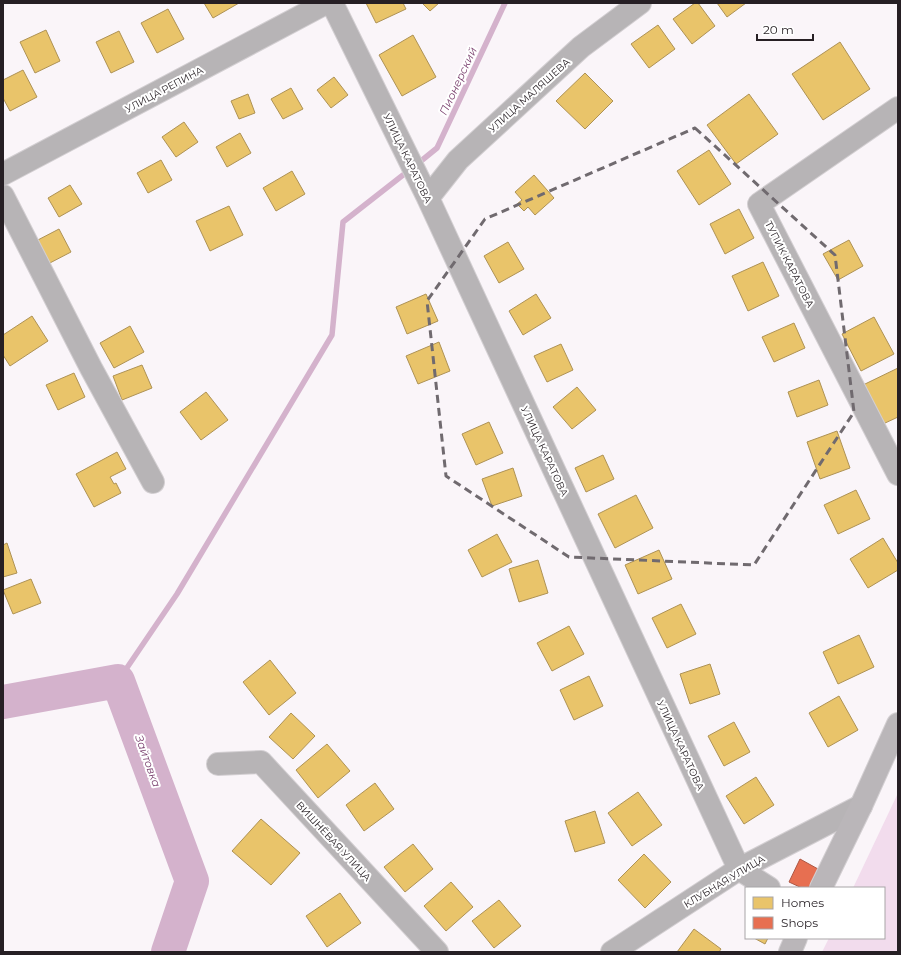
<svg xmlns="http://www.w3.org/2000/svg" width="901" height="955" font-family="Montserrat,sans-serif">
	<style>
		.green { fill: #f2dced }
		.homes { fill: #e9c46a; stroke: #ae9255 }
		.shops { fill: #e76f51; stroke: #ad5744 }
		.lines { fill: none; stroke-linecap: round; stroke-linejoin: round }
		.stream { stroke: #d4b2cc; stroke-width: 5.5 }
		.river { stroke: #d4b2cc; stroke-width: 34 }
		.minor-casing { stroke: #d3cfd2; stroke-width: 24 }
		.major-casing { stroke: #d3cfd2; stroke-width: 24 }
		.minor { stroke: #b7b4b6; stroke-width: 22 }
		.major { stroke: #bab6b9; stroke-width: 22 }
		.marked { fill: none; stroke: #706a6f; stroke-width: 3; stroke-dasharray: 8 5; stroke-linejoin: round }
		.labels { text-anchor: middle; stroke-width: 4; stroke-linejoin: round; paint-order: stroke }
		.street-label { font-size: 10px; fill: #261f24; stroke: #fff }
		.water-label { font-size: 11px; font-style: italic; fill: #7a406e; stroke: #fff }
	</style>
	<rect width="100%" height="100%" fill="#faf5f9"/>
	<path class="green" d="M898 793V952H822L829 938H884V888H853Z"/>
	<path class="homes" d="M204 3H239L213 18Z
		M366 3H403L406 9 376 23Z
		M422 3H439L430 11Z
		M695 3H698L715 26 692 44 673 19Z
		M717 3H746L727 17Z
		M168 9 184 39 157 53 141 23Z
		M658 25 675 49 649 68 631 44Z
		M46 30 60 61 35 73 20 42Z
		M119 31 134 62 111 73 96 42Z
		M413 35 436 77 402 96 379 55Z
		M840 42 870 89 823 120 792 74Z
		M23 70 37 97 10 111 3 98V80Z
		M585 73 613 101 585 129 556 101Z
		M334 77 348 95 331 108 317 90Z
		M291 88 303 109 283 119 271 99Z
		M248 94 255 113 239 119 231 101Z
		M749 94 778 134 736 164 707 125Z
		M184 122 198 142 176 157 162 137Z
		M240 133 251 153 227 167 216 147Z
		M709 150 731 184 699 205 677 171Z
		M161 160 172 180 148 193 137 173Z
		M292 171 305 194 276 211 263 188Z
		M534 175 554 198 535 215 528 207 524 211 517 204 522 200 515 192Z
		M70 185 82 204 59 217 48 198Z
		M229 206 243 235 210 251 196 221Z
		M739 209 754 238 725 254 710 224Z
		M59 229 71 252 46 265 34 242Z
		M849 240 863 266 838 280 823 254Z
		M508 242 524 269 499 283 484 256Z
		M763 262 779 296 748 311 732 276Z
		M426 294 438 321 407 334 396 307Z
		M536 294 551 318 523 335 509 311Z
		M32 316 48 341 10 366 3 355V335Z
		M874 317 894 354 861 371 842 334Z
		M794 323 805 348 774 362 762 337Z
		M130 326 144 352 114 368 100 343Z
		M439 342 450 371 418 384 406 356Z
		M561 344 573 370 547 382 534 356Z
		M142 365 152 388 122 400 113 376Z
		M898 368V417L883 424 863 385Z
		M74 373 85 397 58 410 46 385Z
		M819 380 828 405 797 417 788 392Z
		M577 387 596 410 572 429 553 407Z
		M206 392 228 420 201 440 180 412Z
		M489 422 503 453 476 465 462 434Z
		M837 431 850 468 820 479 807 442Z
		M117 452 126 469 110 477 114 484 116 483 121 493 94 507 76 474Z
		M603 455 614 479 586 492 575 468Z
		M513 468 522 496 492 506 482 479Z
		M856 490 870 519 838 534 824 505Z
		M636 495 653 528 615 548 598 514Z
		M497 534 512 562 482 577 468 550Z
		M883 538 898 563V570L868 588 850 559Z
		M7 543 17 573 3 577V545Z
		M659 550 672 579 638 594 625 565Z
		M538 560 548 593 519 602 509 569Z
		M31 579 41 603 13 614 3 590Z
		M681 604 696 634 667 648 652 618Z
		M569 626 584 654 552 671 537 643Z
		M859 635 874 667 838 684 823 652Z
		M270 660 296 693 269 715 243 682Z
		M710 664 720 694 690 704 680 674Z
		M589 676 603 706 574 720 560 690Z
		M839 696 858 730 828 747 809 713Z
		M291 713 315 736 293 759 269 737Z
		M734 722 750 752 724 766 708 736Z
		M327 744 350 771 318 798 296 770Z
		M756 777 774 805 744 824 726 796Z
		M375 783 394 809 364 831 346 805Z
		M638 792 662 825 632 846 608 813Z
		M595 811 605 843 575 852 565 821Z
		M261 819 300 853 271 885 232 851Z
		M413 844 433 869 405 892 384 867Z
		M644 854 671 882 645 908 618 880Z
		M451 882 473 907 446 931 424 906Z
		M340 893 361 923 327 947 306 916Z
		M499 900 521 926 494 948 472 921Z
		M694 929 721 949 719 952H677Z
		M754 938H768L765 944Z"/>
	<path class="shops" d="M800 859 818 869 809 888H802L789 882Z"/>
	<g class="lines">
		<path class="stream" d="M421 161 437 148 505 3
			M118 681 177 594 332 335 343 222 403 175"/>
		<path class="river" d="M3 702 118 681 192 881 168 952"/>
		<g class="minor-casing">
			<path id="minor" d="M332 3 428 198 739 869 769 888
				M898 108 759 204 898 474
				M3 174 326 3
				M3 196 91 368 153 482
				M428 198 458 160 581 47 640 3
				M218 764 261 762 437 952
				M612 952 739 869 861 806"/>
		</g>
		<g class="major-casing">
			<path id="major" d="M821 888 861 806 898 724
				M790 952 796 938"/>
		</g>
		<use href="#minor" class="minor"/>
		<use href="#major" class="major"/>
	</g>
	<path class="marked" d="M695 128 835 255 854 412 754 565 569 557 446 476 427 301 485 219Z"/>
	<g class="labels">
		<g class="street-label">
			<text transform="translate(164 89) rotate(-28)" y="4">УЛИЦА РЕПИНА</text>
			<text transform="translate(529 95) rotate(-42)" y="4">УЛИЦА МАЛЯШЕВА</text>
			<text transform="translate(408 158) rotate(64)" y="4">УЛИЦА КАРАТОВА</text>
			<text transform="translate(790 264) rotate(63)" y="4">ТУПИК КАРАТОВА</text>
			<text transform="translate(545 451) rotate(65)" y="4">УЛИЦА КАРАТОВА</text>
			<text transform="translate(681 745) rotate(65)" y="4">УЛИЦА КАРАТОВА</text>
			<text transform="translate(334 841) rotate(47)" y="4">ВИШНЁВАЯ УЛИЦА</text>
			<text transform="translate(724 881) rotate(-31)" y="4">КЛУБНАЯ УЛИЦА</text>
		</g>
		<g class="water-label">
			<text transform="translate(458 81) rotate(-65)" y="4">Пионерский</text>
			<text transform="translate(148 761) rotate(70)" y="4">Зайтовка</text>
		</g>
	</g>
	<rect width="901" height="955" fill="none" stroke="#261f24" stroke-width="8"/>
	<rect x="745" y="887" width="140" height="52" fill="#ffffff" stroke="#a8a5a7"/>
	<rect x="753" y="897" width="20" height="12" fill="#e9c46a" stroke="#a8a5a7"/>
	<text x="781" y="907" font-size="12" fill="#261f24">Homes</text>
	<rect x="753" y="917" width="20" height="12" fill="#e76f51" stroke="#a8a5a7"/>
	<text x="781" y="927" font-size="12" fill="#261f24">Shops</text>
	<path d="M757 34v6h56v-6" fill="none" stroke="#261f24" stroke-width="2"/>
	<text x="763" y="34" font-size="12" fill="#261f24" stroke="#ffffff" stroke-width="3" paint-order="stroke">20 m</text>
</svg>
